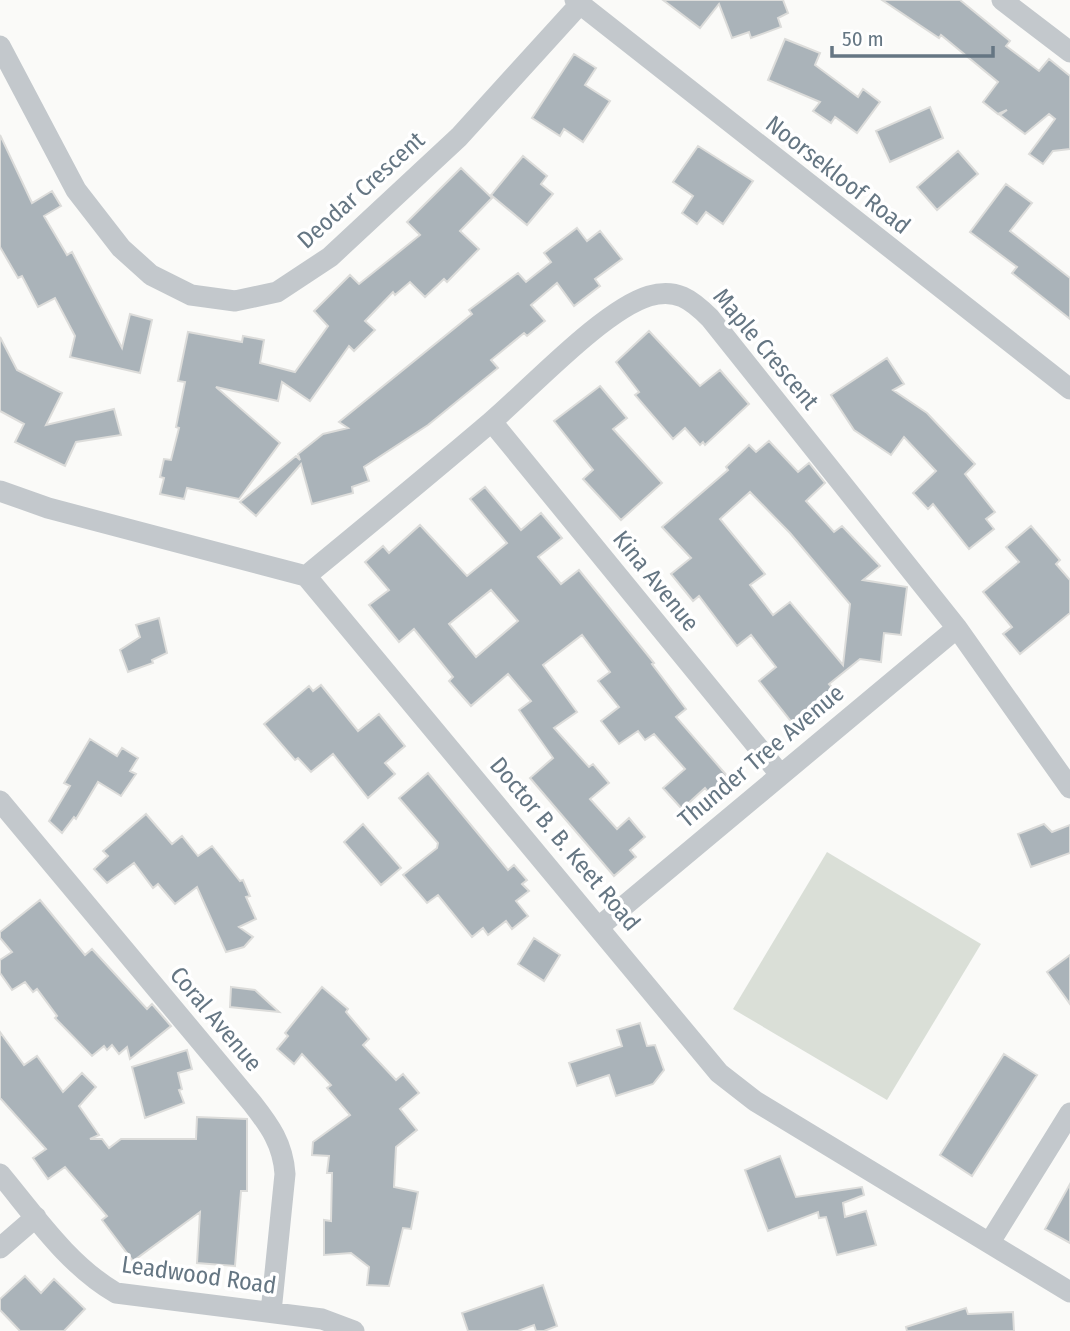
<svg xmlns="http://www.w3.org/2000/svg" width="1070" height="1331" font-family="'Fira Sans Condensed',sans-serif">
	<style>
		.green { fill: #dadfd7 }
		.building { fill: #aab3b9; stroke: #dcdcda; stroke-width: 2; fill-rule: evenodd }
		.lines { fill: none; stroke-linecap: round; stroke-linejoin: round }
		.minor { stroke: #c3c8cc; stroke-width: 21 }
		.labels { text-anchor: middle; stroke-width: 7; stroke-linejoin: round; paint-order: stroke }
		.street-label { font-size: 24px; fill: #657683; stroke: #fff }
	</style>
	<rect width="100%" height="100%" fill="#fafaf8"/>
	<path class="green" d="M827 852 981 944 887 1100 733 1009Z"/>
	<path class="building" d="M663 0H783L788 13 778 18 781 27 751 38 749 32 732 38 719 4 700 28Z
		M882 0H960L1010 41 1006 46 1039 71 1049 59 1070 76V149L1053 151 1043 164 1029 154 1055 119 1049 114 1025 134 1000 115 1007 110 998 114 983 102 998 82 941 35 939 38Z
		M785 39 820 53 815 65 858 97 863 89 880 102 857 133 835 117 831 123 813 111 820 102 768 80Z
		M574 54 596 68 585 85 610 101 583 142 564 129 560 136 532 118Z
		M930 107 943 138 890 162 876 131Z
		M0 135 32 203 52 191 61 206 44 216 67 255 72 252 122 348 130 314 152 320 140 373 70 357 75 336 55 298 38 307 22 276 18 278 0 247Z
		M698 146 753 181 723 224 706 212 697 224 682 213 693 196 673 182Z
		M958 151 978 174 937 210 917 187Z
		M523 156 547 176 541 184 553 194 527 225 491 195Z
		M461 168 492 198 460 231 479 249 447 282 444 279 425 297 410 282 395 295 393 292 365 321 375 330 354 351 349 346 310 401 282 382 278 401 216 387 280 443 239 499 187 488 184 499 160 494 164 478 160 477 164 459 171 460 179 428 176 427 185 382 178 381 188 332 242 342 243 336 264 340 260 363 295 372 328 326 314 311 350 275 359 284 420 235 407 222Z
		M1006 184 1032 203 1010 231 1070 278V319L1012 273 1017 267 970 232Z
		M577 228 587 241 600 231 622 259 595 279 600 286 574 306 557 283 531 305 545 321 527 336 524 333 491 360 498 368 428 425 364 467 369 481 352 487 353 493 312 504 301 464 256 516 240 502 296 456 300 460 298 454 323 434 348 428 339 422 472 314 469 310 518 273 526 282 551 262 544 253Z
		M649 331 700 386 720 370 749 404 705 445 703 442 700 445 685 428 673 439 635 395 639 392 616 362Z
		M0 337 17 370 62 393 46 425 114 409 121 435 76 442 65 466 15 442 24 424 0 411Z
		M887 358 904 384 893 390 927 413 975 464 965 474 995 512 986 519 994 529 969 549 933 504 928 509 913 493 936 471 904 437 891 455 854 430 831 395Z
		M600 386 627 418 613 429 662 483 621 520 583 479 593 470 554 421Z
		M769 441 798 472 809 463 825 483 806 501 834 532 842 526 880 566 863 580 907 587 901 635 884 633 881 662 860 659 829 684 836 692 794 725 759 681 776 667 751 635 737 646 699 596 693 601 671 574 691 558 662 527 728 470 726 467 749 445 756 452ZM750 492 790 533 850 604 843 665 790 602 773 615 750 585 765 574 720 519Z
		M485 487 521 530 541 513 562 538 538 557 561 584 579 570 654 663 652 664 686 709 676 717 728 777 709 793 705 788 682 809 663 788 685 769 654 734 645 740 638 731 619 744 601 721 619 707 598 681 610 672 582 635 543 665 577 712 554 728 589 767 593 764 609 783 590 799 617 829 629 818 645 837 630 850 636 857 614 876 530 778 553 758 519 710 531 701 508 674 471 706 449 681 453 677 414 629 399 642 369 605 389 590 365 562 383 546 389 553 420 525 467 576 507 543 470 499ZM491 590 518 621 476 657 449 624Z
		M1031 526 1060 560 1056 564 1070 580V613L1020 654 1003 634 1012 627 983 592 1019 562 1006 547Z
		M159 618 167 653 152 660 153 663 128 672 120 650 140 637 136 625Z
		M321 685 358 731 379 714 405 746 385 763 395 774 368 798 333 754 311 772 298 758 295 760 264 724 309 686 313 691Z
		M90 739 117 756 122 748 138 758 130 771 136 774 121 796 98 782 76 819 74 817 62 833 49 821 70 786 64 783Z
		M428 773 508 870 514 865 527 880 522 884 529 891 516 901 528 916 512 929 506 921 488 935 483 928 472 937 438 895 427 903 403 875 437 848 438 843 399 798Z
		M146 814 172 844 182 836 198 856 212 846 240 881 243 880 250 896 246 897 256 919 239 927 253 937 244 947 226 952 197 887 175 904 158 884 153 888 134 863 107 883 94 869 108 856 103 851Z
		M363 824 401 868 381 885 344 842Z
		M1044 824 1052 832 1070 825V853L1031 867 1018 834Z
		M40 900 85 955 92 949 147 1009 152 1004 171 1026 130 1059 127 1047 119 1054 112 1045 107 1050 104 1046 92 1056 55 1018 57 1016 37 989 33 992 25 982 12 990 0 973V960L12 952 0 938V932Z
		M534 938 560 955 544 981 518 964Z
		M1070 955V1004L1047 972Z
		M231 987 255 990 279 1012 230 1007Z
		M322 987 348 1009 346 1012 369 1039 363 1045 396 1080 403 1074 419 1093 400 1109 417 1130 396 1147 394 1187 418 1192 411 1229 403 1228 389 1286 367 1285 369 1267 351 1253 324 1255V1220L331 1221 332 1173H327L329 1156 312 1155 313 1142 350 1115 327 1088 331 1085 302 1054 294 1064 277 1049 288 1036 285 1033Z
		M640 1023 647 1046 655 1045 664 1070 653 1084 616 1096 609 1075 577 1086 569 1063 622 1046 617 1030Z
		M0 1032 24 1065 37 1056 63 1092 82 1073 96 1087 79 1106 99 1135 90 1139H102L109 1148 121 1139H196L197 1117 247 1119V1191H241L235 1266 197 1263 200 1212 133 1261 102 1220 107 1216 65 1167 48 1179 33 1158 46 1149 0 1098Z
		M187 1050 192 1069 178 1073 182 1089 179 1090 184 1103 145 1118 132 1067Z
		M1004 1054 1037 1075 972 1176 940 1155Z
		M780 1156 796 1197 862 1187 864 1195 843 1203 845 1217 866 1211 876 1245 837 1255 826 1217 819 1218 818 1212 768 1231 745 1170Z
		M1070 1184V1243L1045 1229Z
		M25 1276 41 1293 54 1279 85 1309 64 1331H20L0 1310V1299Z
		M543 1285 557 1326 544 1331H536L534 1325 518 1331H468L462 1313Z
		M966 1308 968 1314 1013 1312 1014 1331H907L906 1327Z"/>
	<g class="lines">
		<path class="minor" d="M575 0 1070 389
			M1002 0 1070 52
			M0 46 76 190 121 248 151 275 191 295 235 301 277 292 330 257 459 137 580 4
			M492 422 779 773
			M0 491 48 508 306 576 719 1073 755 1101 1070 1292
			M306 576C368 525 430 474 491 422 531 388 603 310 649 296 676 288 691 299 710 318L957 628 1070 788
			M0 801 252 1103C270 1126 283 1144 285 1174L271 1312
			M600 926 957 628
			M0 1174C35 1216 68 1265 116 1293L322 1319 354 1331
			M990 1242 1070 1113
			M0 1248 36 1217"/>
	</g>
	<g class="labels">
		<g class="street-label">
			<text transform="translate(838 175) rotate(38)" y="8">Noorsekloof Road</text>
			<text transform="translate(361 190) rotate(-42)" y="8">Deodar Crescent</text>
			<text transform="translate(766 349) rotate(50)" y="8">Maple Crescent</text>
			<text transform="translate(656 581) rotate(51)" y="8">Kina Avenue</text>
			<text transform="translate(761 756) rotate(-40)" y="8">Thunder Tree Avenue</text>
			<text transform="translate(565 844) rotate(50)" y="8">Doctor B. B. Keet Road</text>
			<text transform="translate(216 1019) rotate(50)" y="8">Coral Avenue</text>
			<text transform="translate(199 1275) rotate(8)" y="8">Leadwood Road</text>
		</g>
	</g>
	<path d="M832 46v10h161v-10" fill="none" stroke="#657683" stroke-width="3.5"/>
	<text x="842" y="46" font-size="21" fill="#657683" stroke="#ffffff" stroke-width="5" paint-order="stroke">50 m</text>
</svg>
